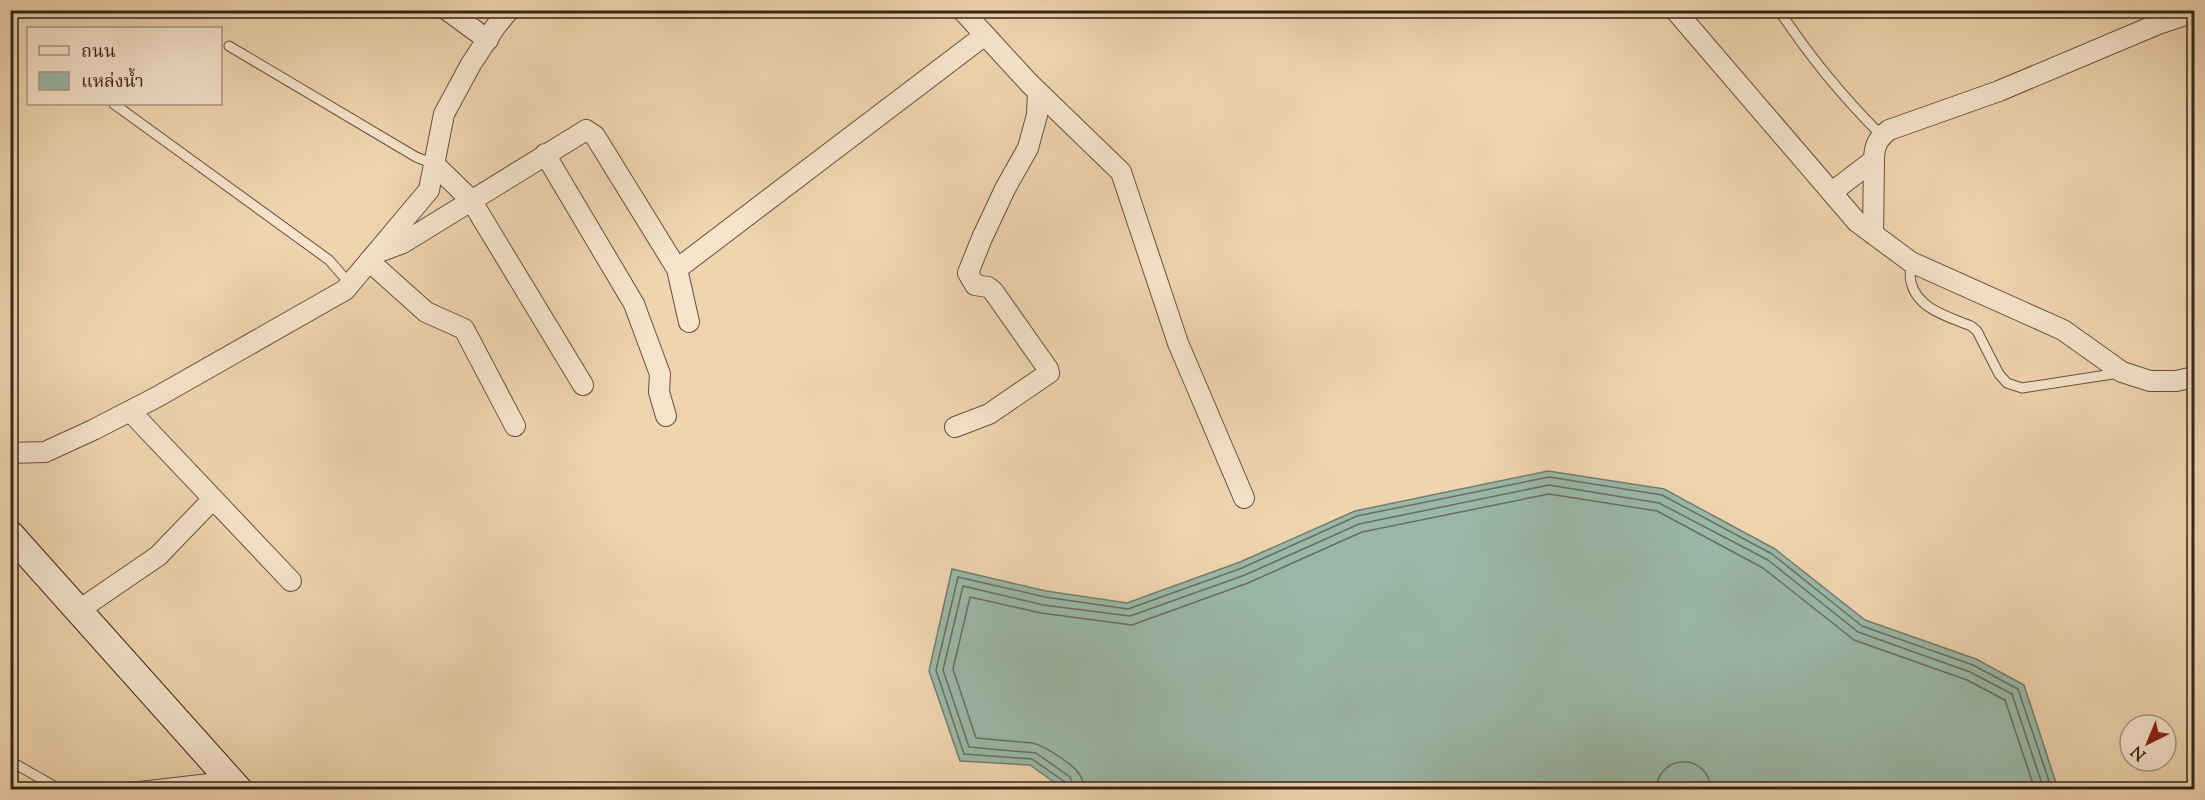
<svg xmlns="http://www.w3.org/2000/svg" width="2205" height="800" font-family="'Sorts Mill Goudy','Noto Serif Thai',serif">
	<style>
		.water { fill: #9ab8a8; stroke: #737d6f; stroke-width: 1.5 }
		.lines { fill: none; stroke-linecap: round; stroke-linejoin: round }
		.shore { stroke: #6a6e60; stroke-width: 1.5 }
		.lane-casing { stroke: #66503e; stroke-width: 11 }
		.street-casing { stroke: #66503e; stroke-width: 22 }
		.secondary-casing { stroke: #392419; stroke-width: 29 }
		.lane { stroke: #f5e3cb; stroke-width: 9 }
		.street { stroke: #f5e3cb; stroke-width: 20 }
		.secondary { stroke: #f5e3cb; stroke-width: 27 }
	</style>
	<rect width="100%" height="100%" fill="#efd4af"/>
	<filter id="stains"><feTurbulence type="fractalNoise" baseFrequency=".00333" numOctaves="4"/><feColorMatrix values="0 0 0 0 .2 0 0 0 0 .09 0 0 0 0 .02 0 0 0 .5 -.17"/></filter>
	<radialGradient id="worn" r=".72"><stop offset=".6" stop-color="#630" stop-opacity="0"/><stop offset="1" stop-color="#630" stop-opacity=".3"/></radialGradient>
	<path class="water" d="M1548 471 1664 489 1775 549 1865 620 1976 659 2024 685 2058 789 1690 790 1684 783 1676 790H1065L1030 765 960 761 929 671 952 569 1046 591 1127 603 1240 562 1355 511Z"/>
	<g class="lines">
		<path class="shore" d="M1067 790 1065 782 1032 759 964 754 936 670 958 577 1045 597 1128 609 1242 568 1357 516 1549 477 1662 495 1772 554 1862 626 1973 665 2018 689 2052 790
			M1075 790 1070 777 1036 753 969 747 943 670 963 586 1043 605 1130 616 1245 575 1359 524 1549 485 1659 503 1768 560 1858 632 1970 672 2012 694 2044 790
			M1084 790C1084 784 1083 780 1080 775 1074 765 1044 745 1032 743L976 738 953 669 970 597 1041 613 1132 625 1248 583 1362 532 1549 494 1657 511 1763 568 1854 640 1967 680 2005 700 2035 790
			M1656 790C1658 753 1709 752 1711 790"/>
		<g class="lane-casing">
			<path id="lane" d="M1779 10C1809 56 1843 97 1881 135
				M229 46 416 157 434 164
				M114 104 329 260 350 284
				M1911 262C1911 268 1909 276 1911 282 1917 309 1949 317 1971 326L1977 331 1999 374 2007 383 2022 388 2119 373
				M10 761 61 790
				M109 790 222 777"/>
		</g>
		<g class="street-casing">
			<path id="street" d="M447 10 488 40
				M962 10 1029 83 1121 172 1178 343 1244 498
				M1675 10 1857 222 1911 262 2063 330 2122 372 2150 381H2176L2194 377
				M545 154 634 304 660 374 659 392 666 416
				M434 164 471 200 583 385
				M1832 192 1874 160C1874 146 1878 138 1889 130L1999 91 2158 24 2194 12
				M1873 234 1874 160
				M379 252 403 243 586 130 595 136 677 269 689 322
				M369 261 426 312 464 329 515 426
				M677 269 985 35
				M130 411 291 581
				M955 427 989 414 1049 373 1048 369 993 291 988 287 975 285 968 273 982 238 1005 189 1028 148 1037 115 1038 92
				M10 453 45 452 93 430 157 397 345 290 429 190 444 114 471 64 496 26 509 10
				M79 610 158 556 213 499"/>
		</g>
		<g class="secondary-casing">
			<path id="secondary" d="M10 534 239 790"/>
		</g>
		<use href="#lane" class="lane"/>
		<use href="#street" class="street"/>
		<use href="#secondary" class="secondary"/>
	</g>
	<rect width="2205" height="800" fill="none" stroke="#efd4af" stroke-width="36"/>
	<rect x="12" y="12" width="2181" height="776" fill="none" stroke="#392419" stroke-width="3"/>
	<rect x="18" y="18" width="2169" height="764" fill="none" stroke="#392419" stroke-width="1.5"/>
	<rect x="27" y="27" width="195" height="78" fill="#f5e3cb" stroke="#aa9784" stroke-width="1.5"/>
	<rect x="39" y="46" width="30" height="9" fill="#f5e3cb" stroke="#aa9784" stroke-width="1.5"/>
	<text x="81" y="57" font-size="18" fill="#392419">ถนน</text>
	<rect x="39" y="72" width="30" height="18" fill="#9ab8a8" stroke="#aa9784" stroke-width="1.5"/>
	<text x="81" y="87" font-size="18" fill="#392419">แหล่งน้ำ</text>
	<g transform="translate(2148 743) rotate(223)"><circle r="28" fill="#f5e3cb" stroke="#aa9784" stroke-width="1.5"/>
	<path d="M0-4.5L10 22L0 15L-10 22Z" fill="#8f2418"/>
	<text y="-9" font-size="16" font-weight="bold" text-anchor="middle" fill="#392419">N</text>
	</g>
	<rect width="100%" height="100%" filter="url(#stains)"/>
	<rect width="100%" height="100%" fill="url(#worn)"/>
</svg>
